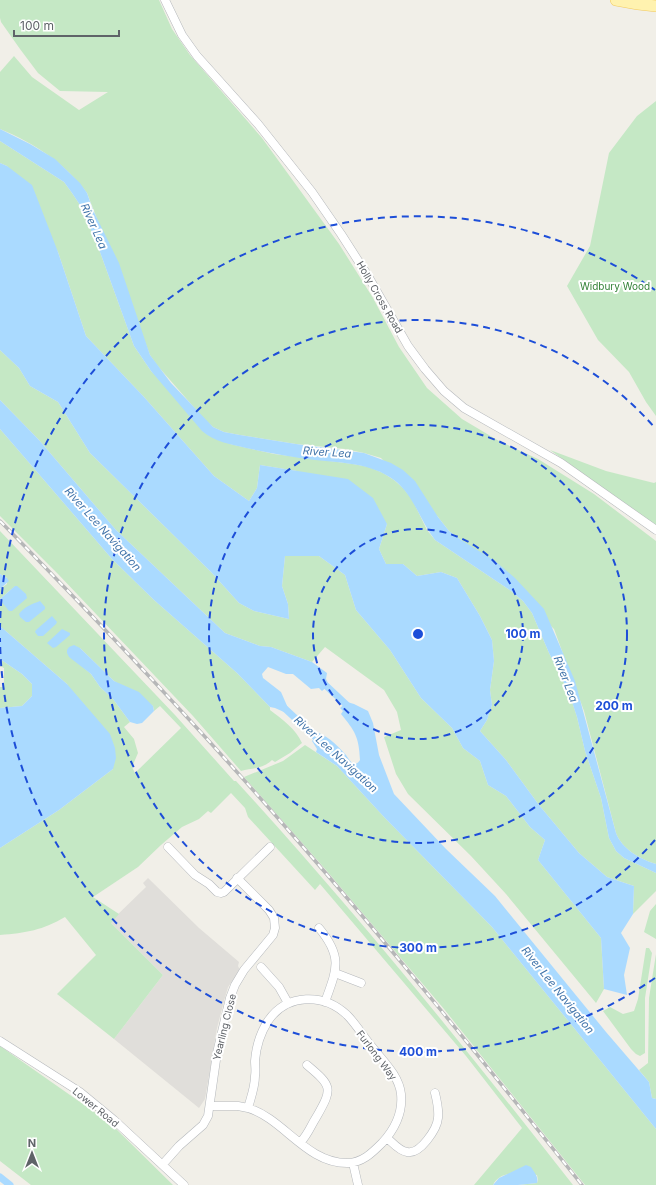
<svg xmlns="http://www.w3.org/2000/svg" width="656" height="1185" font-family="Inter,sans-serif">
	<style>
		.industrial { fill: #e0deda }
		.green { fill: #c5e8c5; fill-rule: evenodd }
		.water { fill: #aadaff }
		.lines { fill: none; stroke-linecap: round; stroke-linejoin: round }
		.canal { stroke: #aadaff; stroke-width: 7 }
		.minor-casing { stroke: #b5b8bc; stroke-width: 9 }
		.major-casing { stroke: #f2c960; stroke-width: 12 }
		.minor { stroke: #fff; stroke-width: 8 }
		.major { stroke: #fff2af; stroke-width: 11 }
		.rail-casing { stroke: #b6b7b8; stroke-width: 3.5 }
		.rail { stroke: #fff; stroke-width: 2; stroke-dasharray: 6; stroke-linecap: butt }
		.ring { fill: none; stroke: #1d4ed8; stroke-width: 2; stroke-dasharray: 7 5 }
		.labels { text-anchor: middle; stroke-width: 4; stroke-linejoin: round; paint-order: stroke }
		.park-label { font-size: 10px; fill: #348238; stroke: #fff }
		.street-label { font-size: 10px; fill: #5f6368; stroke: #fff }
		.water-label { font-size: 11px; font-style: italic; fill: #4174aa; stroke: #fff }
		.centre { fill: #1d4ed8; stroke: #fff; stroke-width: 2 }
		.ring-label { font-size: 12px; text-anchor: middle; font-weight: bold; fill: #1d4ed8; stroke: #fff; stroke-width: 4; stroke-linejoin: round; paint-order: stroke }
	</style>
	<rect width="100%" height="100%" fill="#f1efe8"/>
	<path class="industrial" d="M148 878 199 928 239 962 238 966 240 970 228 987 224 1001 217 1028 205 1099 199 1108 114 1039 163 975 110 922 146 887 143 883Z"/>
	<path class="green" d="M0 0H159L172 29 190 55 262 138 339 244 373 298 399 347 427 388 462 419 499 441 538 459 594 494 656 541V864C640 859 622 849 616 833L584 711 554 629 461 540 449 531 438 517 381 458 364 453 345 449 296 444 240 435 224 432 213 427 205 420 156 364 150 355 87 193C65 163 34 143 0 129V72L14 56 32 77 79 110 108 92 60 91 38 73 20 49 1 22 0 18Z
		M656 101V416L646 402 629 372 598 340 567 286 590 246 609 153 637 116Z
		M0 141 64 182 72 193 82 208 100 252 134 346 151 371 230 444 274 454 353 464 369 467 383 473 394 480 403 488 412 499 427 530 435 540 511 591 523 601 532 613 549 653 569 692 577 717 585 751 601 798 609 838 616 851 624 858 656 873V891L633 914 634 886 607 877 579 853 539 805 506 760 480 731 487 720 492 705 490 690 494 661 492 640 480 616 457 578 441 572 417 576 403 564H386L379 549 387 524 297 471 260 465 257 488 249 501 214 476 144 397 86 336 58 252 7 166 0 163Z
		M0 350 19 368 30 386 58 402 90 453 211 572 239 603 254 611 289 619 288 604 282 586 285 556H319L345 575 356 610 390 650 421 698 452 728 463 748 480 761 488 785 506 796 530 827 545 840 538 860 601 938 604 989 596 1003 506 894 471 856 408 794 396 774 384 737 401 730 397 712 384 690 325 647 312 662 271 647 260 646 225 633 116 530 39 440 0 400Z
		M0 429 112 559 154 600 237 673 270 707V710C282 719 296 729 302 743L290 753 275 762 272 760C263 769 252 768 241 771L193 716 58 574 0 516Z
		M550 450 606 471 654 483 656 482V526Z
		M0 531 175 715 234 781H236C354 910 465 1047 573 1185H518L537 1183 538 1180 537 1175C522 1174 501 1169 493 1185H474L522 1128 466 1056 320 884 315 890 248 817 245 808 231 793 211 813 208 811 199 819 182 827 161 845 138 867 93 897 119 914 111 923 163 975 114 1039 57 994 96 955 65 917C43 930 26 933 0 935V848L59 810 113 769 67 684 0 626V600L1 601 15 586 0 599V589L7 584V578L0 574ZM80 648 114 681 153 706 154 711 160 706 181 728 135 773 132 767 138 753 134 739 124 727 130 722 113 699 100 687 91 674 84 668Z
		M0 659 22 674 32 684V696L22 706 0 708V687H4V668L0 666Z
		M305 745 337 766 384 817 492 927 656 1129V1185H585L444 1009 326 870 244 777 283 761Z
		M656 904V939L644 932 650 911Z
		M646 948H649L652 953 645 998V1053L640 1056 636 1054 631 1049 603 1011 610 1007 623 1014 634 1011 638 999Z
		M656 954V1099L652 1098 649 1082 639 1070 648 1063 649 998Z
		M0 1046 110 1123 173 1185H31L0 1161Z"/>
	<path class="water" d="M0 129 30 144 55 159 80 183 87 193 93 210 119 263 150 355 171 383 213 427 224 432 240 435 296 444 364 453 391 463 403 470 415 481 438 517 449 531 461 540 495 561 515 578 544 609 575 681 616 833C622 849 640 859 656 864V873L624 858 616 851 609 838 601 798 585 751 577 717 569 693 549 653 532 613 523 601 511 591 435 540C420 521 414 495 394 480 371 463 343 463 315 460 292 457 269 453 246 448 230 444 215 442 202 431L151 371 134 346 100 252 82 208 72 193 64 182 0 141Z
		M0 163 7 166 32 185 58 252 86 336 144 397 214 476 249 501 257 488 260 465 348 479 373 498 387 524 379 549 386 564H403L417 576 441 572 457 578 480 616 492 640 494 661 490 690 492 705 487 720 480 731 506 760 539 805 579 853 607 877 634 886 633 914 621 933 630 948 624 975 627 995 604 989 601 938 538 860 545 840 530 827 506 796 488 785 480 761 463 748 452 728 421 698 390 650 356 610 345 575 319 556H285L282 586 288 604 289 619 254 611 239 603 211 572 90 453 58 402 30 386 19 368 2 352 0 350Z
		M0 400 39 440 116 530 225 633 260 646 271 647 312 662 327 673 326 679 329 685 322 691 319 688 311 689 293 674H286L268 667 262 674 263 678 281 692 288 708 284 712 275 708 270 707 237 673 154 600 112 559 0 429Z
		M0 574 7 578 9 581 0 589Z
		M15 586H17L26 594 27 598 12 611H9L1 601 0 599Z
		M40 601 45 607V609L29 622H26L20 617 19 614C24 607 32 604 40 601Z
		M52 616 57 622 56 624 43 636H38L35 632 36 630Z
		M0 626 67 684 110 734 115 748 116 758 113 769 59 810 0 848V708L22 706 32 696V684L22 674 0 659Z
		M62 629 70 633V635L56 647 53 648 47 643Z
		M74 645 80 648 114 681 139 692 153 706 154 711 142 723 137 724 130 722 113 699 100 687 91 674 69 657 67 653V650L69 647Z
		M347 702 354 704 368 711 373 723 379 755 394 794 446 849 495 896 606 1032 649 1082 652 1098 656 1099V1129L492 927 384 817 337 766 316 752 317 749 312 741 319 733C330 738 338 746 346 755 348 758 350 761 352 763 356 765 358 763 360 760 359 737 355 731 341 714L343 711 340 708Z
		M290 710 309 728 306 731 287 712Z
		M526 1165 531 1167C534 1172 539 1177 537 1183L518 1185H493L499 1178Z"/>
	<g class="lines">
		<path class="canal" d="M320 680 351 709
			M280 704 322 743
			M0 1177 10 1185"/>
		<g class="minor-casing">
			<path id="minor" d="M165 0 182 35 197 56 258 124 312 192 341 234 368 276 408 346 425 369 444 391 464 408 561 463 656 530
				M168 847 195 875 209 884 217 892 221 893 224 892 270 847
				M319 928C343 957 337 969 325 1002
				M261 967 279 987 288 1003
				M335 973 361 983
				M0 1041 80 1092 114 1120 184 1185
				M210 1106H238L248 1108C251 1097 255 1087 255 1076 256 1071 255 1066 255 1061 256 1047 261 1032 268 1021 287 993 324 993 347 1015 357 1025 364 1038 373 1048 384 1062 399 1076 401 1094 403 1114 395 1129 382 1143 372 1153 362 1163 347 1163 306 1163 284 1119 248 1108
				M387 1138C392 1142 399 1151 407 1152 420 1155 437 1129 438 1118 439 1109 437 1101 435 1093
				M300 1143C309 1133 310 1127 317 1116 333 1088 332 1086 307 1065
				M353 1163 358 1185
				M163 1164 179 1146 203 1125 208 1116 217 1053 230 998 235 985 244 970 273 935 275 928 274 918 269 910 237 878"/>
		</g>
		<g class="major-casing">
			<path id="major" d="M616 0 638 4 656 6"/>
		</g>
		<use href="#minor" class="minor"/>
		<use href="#major" class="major"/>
		<g class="rail-casing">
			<path id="rail" d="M0 521C99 622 197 725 290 832 391 947 487 1066 582 1185"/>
		</g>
		<use href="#rail" class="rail"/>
	</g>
	<g class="ring">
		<circle cx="418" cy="634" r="105"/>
		<circle cx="418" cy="634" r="209"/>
		<path d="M655 840A314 314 0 1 1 655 428"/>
		<path d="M655 978A418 418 0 0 1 0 638M0 630A418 418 0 0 1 655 290"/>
	</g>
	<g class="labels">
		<g class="park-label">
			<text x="615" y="290">Widbury Wood</text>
		</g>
		<g class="street-label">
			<text transform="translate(380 297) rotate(60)" y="4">Holly Cross Road</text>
			<text transform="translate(224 1027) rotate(-76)" y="4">Yearling Close</text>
			<text transform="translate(377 1055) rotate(53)" y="4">Furlong Way</text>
			<text transform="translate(96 1107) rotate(39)" y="4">Lower Road</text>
		</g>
		<g class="water-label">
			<text transform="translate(94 226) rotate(66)" y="4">River Lea</text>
			<text transform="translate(327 452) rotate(4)" y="4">River Lea</text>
			<text transform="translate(103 529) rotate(48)" y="4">River Lee Navigation</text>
			<text transform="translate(566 679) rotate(69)" y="4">River Lea</text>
			<text transform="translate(336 754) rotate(42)" y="4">River Lee Navigation</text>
			<text transform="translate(558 990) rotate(51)" y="4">River Lee Navigation</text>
		</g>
	</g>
	<circle cx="418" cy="634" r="6" class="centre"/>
	<g class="ring-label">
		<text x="523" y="638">100 m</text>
		<text x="614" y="710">200 m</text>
		<text x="418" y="952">300 m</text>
		<text x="418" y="1056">400 m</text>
	</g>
	<g transform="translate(32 1153)" stroke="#ffffff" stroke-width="3" paint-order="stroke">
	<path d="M0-3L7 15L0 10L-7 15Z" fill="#5f6368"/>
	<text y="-6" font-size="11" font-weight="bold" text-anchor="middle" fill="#5f6368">N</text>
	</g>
	<path d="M14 30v6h105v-6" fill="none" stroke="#5f6368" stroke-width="2"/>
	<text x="20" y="30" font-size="12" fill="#5f6368" stroke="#ffffff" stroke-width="3" paint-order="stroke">100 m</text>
</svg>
